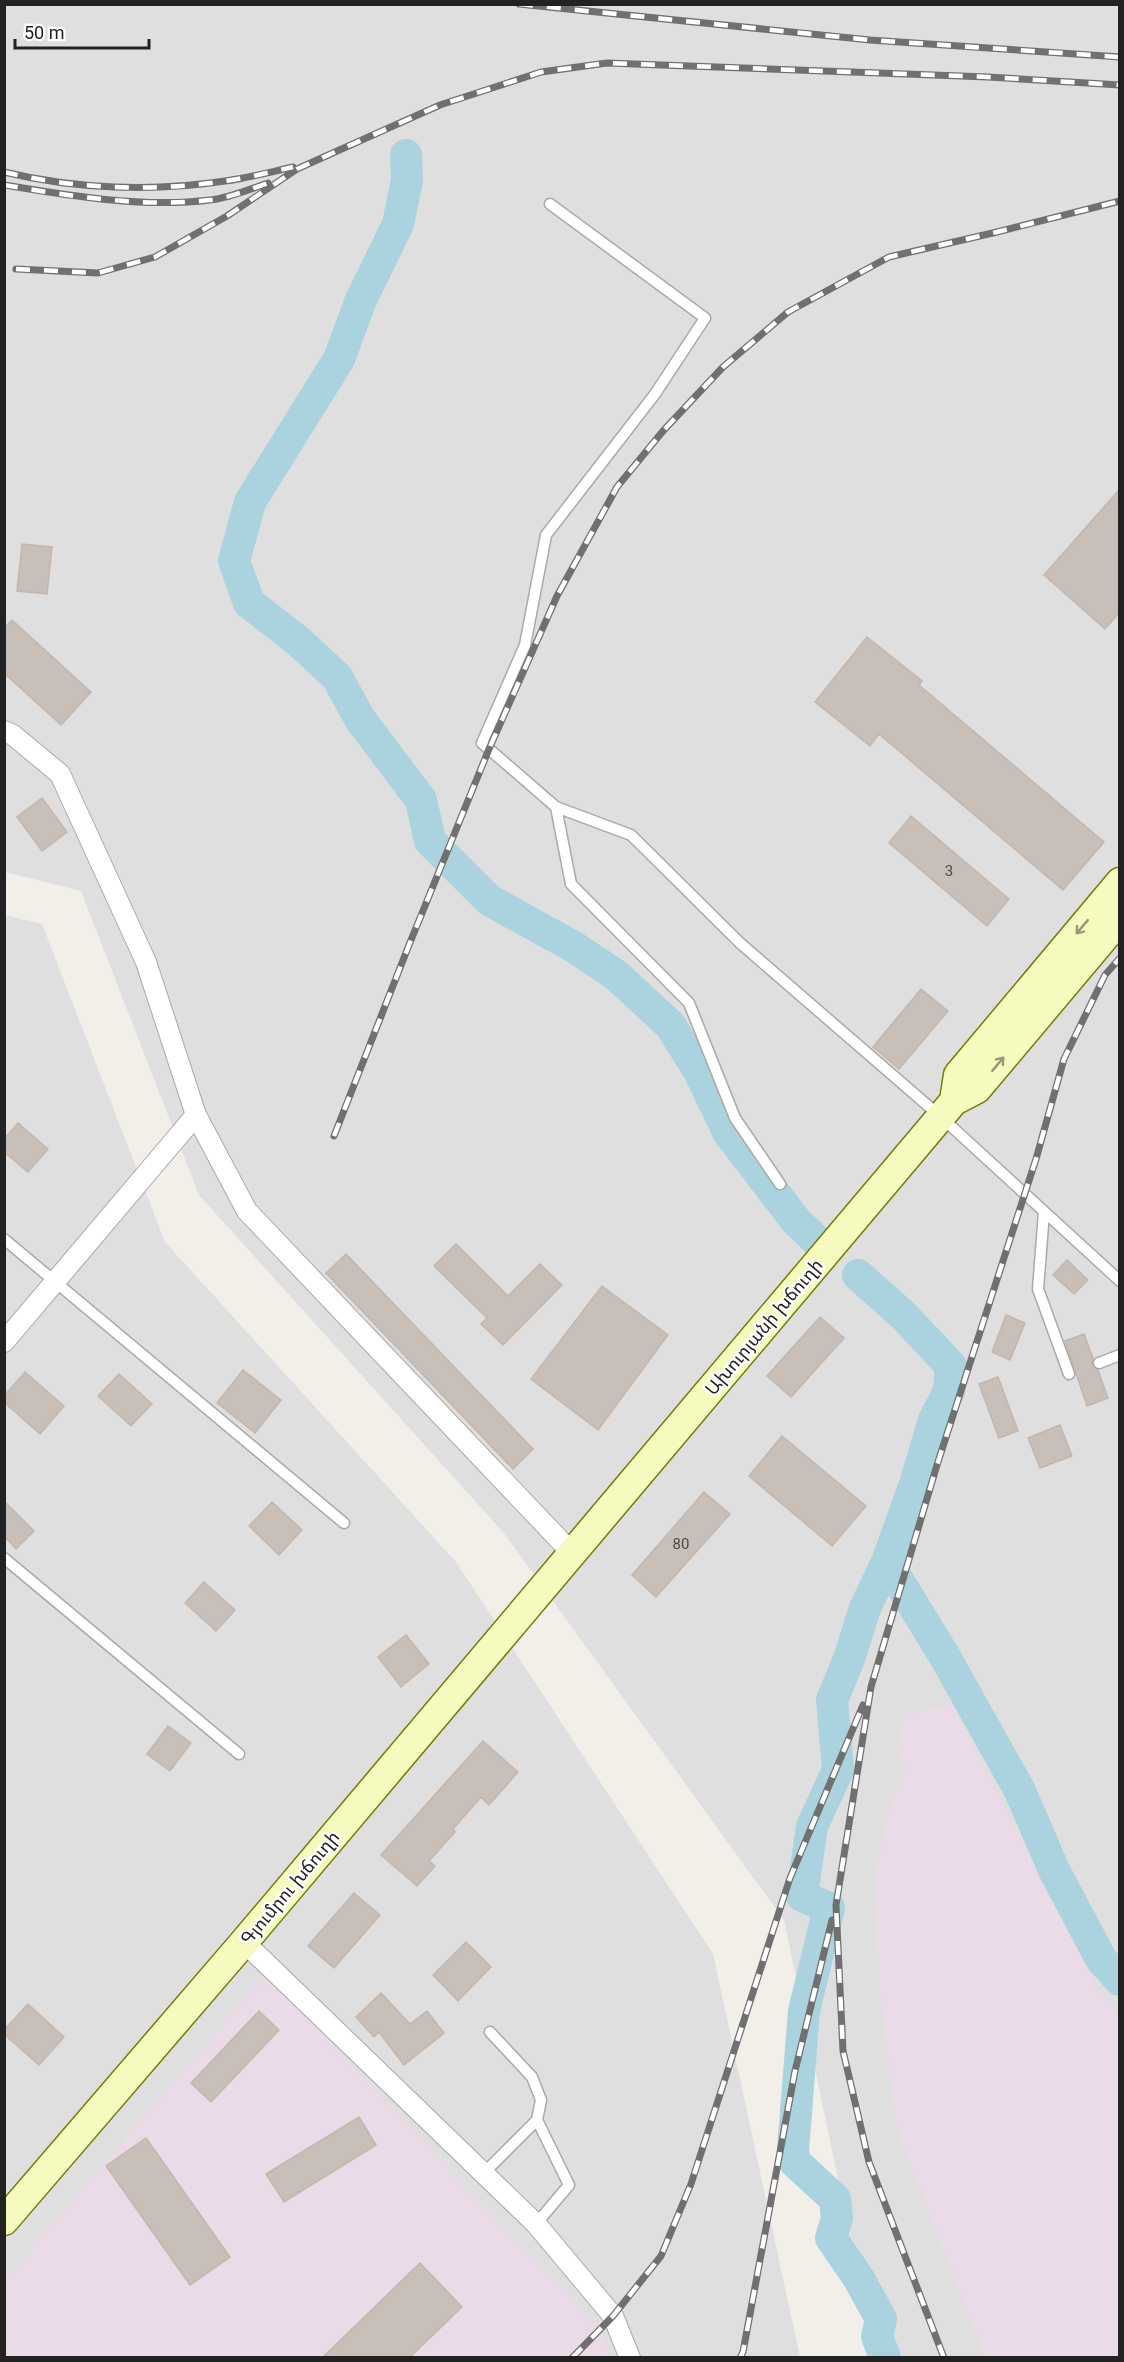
<svg xmlns="http://www.w3.org/2000/svg" width="1124" height="2362" font-family="Roboto,'Noto Sans Armenian',sans-serif">
	<style>
		.residential { fill: #e0dfdf }
		.industrial { fill: #ebdbe8 }
		.lines { fill: none; stroke-linecap: round; stroke-linejoin: round }
		.river { stroke: #aad3df; stroke-width: 32 }
		.building { fill: #c7bfb8; stroke: #c4b6ab; stroke-width: 1.5 }
		.lane-casing { stroke: #a9a9a9; stroke-width: 13 }
		.street-casing { stroke: #a9a9a9; stroke-width: 22 }
		.secondary-casing { stroke: #707d05; stroke-width: 31 }
		.lane { stroke: #fff; stroke-width: 10 }
		.street { stroke: #fff; stroke-width: 20 }
		.secondary { stroke: #f7fabf; stroke-width: 28 }
		.rail-casing { stroke: #707070; stroke-width: 7 }
		.rail { stroke: #fff; stroke-width: 4.5; stroke-dasharray: 14; stroke-linecap: butt }
		.oneway { stroke: #979978 }
		.labels { text-anchor: middle; stroke-width: 4.5; stroke-linejoin: round; paint-order: stroke }
		.number-label { font-size: 15px; fill: #4b4948 }
		.street-label { font-size: 18px; fill: #222; stroke: #fff }
	</style>
	<rect width="100%" height="100%" fill="#f2efe9"/>
	<path class="residential" d="M4 5H1119V2357H875L784 1920 503 1532 199 1195 81 891 5 872Z
		M4 915 42 924 165 1242 456 1562 713 1954 800 2357H5Z"/>
	<path class="industrial" d="M952 1705 1097 1988 1119 2015V2357H985L896 2125 879 1983 875 1877 888 1810 908 1768 897 1748 905 1714Z
		M265 1974 600 2330 612 2357 5 2358V2280Z"/>
	<g class="lines">
		<path class="river" d="M406 155 407 180 398 224 360 302 339 359 250 502 234 561 249 603 297 640 337 677 360 719 421 800 430 841 489 900 574 947 616 975 670 1025 699 1071 728 1132 796 1221 817 1241
			M858 1275 903 1315 951 1366 949 1391 934 1420 915 1484 887 1562 865 1608 849 1659 832 1700 838 1770 812 1826 802 1896 829 1908 804 2011 793 2150 795 2162 835 2199 837 2218 831 2238 859 2279 881 2319 877 2336 885 2358
			M887 1562 945 1657 1020 1791 1054 1870 1101 1959 1120 1980"/>
	</g>
	<path class="building" d="M1119 490V613L1105 629 1044 575Z
		M22 544 52 547 47 594 17 591Z
		M12 620 91 692 61 725 4 673V628Z
		M867 637 922 681 919 685 1104 842 1063 890 879 734 870 746 815 702Z
		M42 798 67 832 42 851 17 817Z
		M911 816 1009 899 987 926 889 843Z
		M921 989 948 1011 899 1069 873 1047Z
		M18 1123 48 1149 28 1172 4 1152V1139Z
		M456 1244 508 1296 540 1264 562 1285 503 1345 481 1324 487 1318 434 1266Z
		M346 1254 533 1449 513 1469 326 1273Z
		M1067 1260 1088 1280 1074 1294 1053 1275Z
		M602 1286 668 1335 598 1430 531 1379Z
		M1006 1315 1025 1323 1010 1360 992 1352Z
		M820 1317 844 1338 791 1397 767 1376Z
		M1084 1334 1093 1358 1092 1365 1098 1370 1108 1398 1087 1406 1065 1341Z
		M243 1370 281 1400 255 1433 217 1403Z
		M25 1372 64 1406 40 1434 4 1402V1396Z
		M119 1374 152 1404 131 1426 98 1396Z
		M998 1377 1018 1431 999 1438 979 1384Z
		M1060 1425 1072 1456 1040 1468 1028 1438Z
		M782 1436 866 1506 832 1546 749 1476Z
		M704 1492 730 1514 656 1597 632 1575Z
		M4 1501 34 1531 16 1549 4 1536Z
		M272 1502 302 1530 279 1555 249 1526Z
		M204 1582 235 1610 216 1631 185 1603Z
		M406 1635 429 1664 401 1687 378 1657Z
		M168 1726 191 1743 170 1771 147 1754Z
		M483 1741 518 1772 489 1805 481 1797 453 1829 455 1832 429 1861 435 1866 417 1886 381 1855Z
		M354 1893 380 1915 334 1968 308 1946Z
		M466 1942 491 1967 458 2001 433 1975Z
		M381 1993 410 2024 427 2011 444 2033 404 2065 379 2032 374 2037 356 2017Z
		M28 2004 64 2037 39 2065 4 2034V2030Z
		M259 2011 279 2030 211 2102 191 2083Z
		M359 2117 376 2145 284 2202 266 2174Z
		M146 2138 230 2257 190 2285 106 2166Z
		M420 2263 462 2307 409 2358H322Z"/>
	<g class="lines">
		<g class="lane-casing">
			<path id="lane" d="M550 204 705 318 655 394 546 535 525 645 482 743 556 807 631 835 740 943 941 1117 1120 1281
				M556 807 571 884 689 1003 735 1118 780 1184
				M1044 1212 1038 1289 1069 1374
				M4 1239 344 1523
				M1099 1363 1120 1355
				M4 1558 239 1754
				M490 2032 532 2077 541 2100 537 2120
				M484 2173 537 2120 569 2185 536 2224"/>
		</g>
		<g class="street-casing">
			<path id="street" d="M4 731 13 735 60 774 146 962 196 1115 247 1211 573 1554
				M4 1342 196 1115
				M244 1942 536 2224 613 2316 630 2358"/>
		</g>
		<g class="secondary-casing">
			<path id="secondary" d="M954 1101 958 1075 1120 882
				M4 2221 244 1942 954 1101 977 1089 1120 919"/>
		</g>
		<use href="#lane" class="lane"/>
		<use href="#street" class="street"/>
		<use href="#secondary" class="secondary"/>
		<g class="rail-casing">
			<path id="rail" d="M519 4 870 40 1120 57
				M4 172C75 189 153 192 225 181 248 178 270 172 293 167
				M4 185C71 196 143 208 210 200 229 198 250 189 268 183
				M16 269 98 273 155 257 227 216 297 169 440 105 541 72 607 63 988 77 1120 85
				M334 1136 409 945 489 749 557 596 617 487 663 431 723 367 788 312 889 257 997 232 1120 201
				M572 2358 613 2316 661 2256 691 2184 790 1878 863 1705
				M740 2358 743 2352 795 2071 832 1920
				M944 2358 869 2162 843 2051 836 1905 871 1687 937 1465 1036 1159 1064 1059 1105 975 1120 958"/>
		</g>
		<use href="#rail" class="rail"/>
	</g>
	<defs><path id="oneway-shaft" d="M-6 0H5M1.5-3L5.5 0L1.5 3" fill="none" stroke-width="1.6" stroke-linecap="round" stroke-linejoin="round" transform="scale(1.5)"/></defs>
	<g class="oneway">
		<use href="#oneway-shaft" transform="translate(1082 927) rotate(130)"/>
		<use href="#oneway-shaft" transform="translate(998 1064) rotate(-50)"/>
	</g>
	<g class="labels">
		<g class="number-label">
			<text x="949" y="876">3</text>
			<text x="681" y="1549">80</text>
		</g>
		<g class="street-label">
			<text transform="translate(764 1327) rotate(-50)" y="6">Ախուրյանի խճուղի</text>
			<text transform="translate(290 1888) rotate(-50)" y="6">Գյումրու խճուղի</text>
		</g>
	</g>
	<rect width="1124" height="2362" fill="none" stroke="#222222" stroke-width="12"/>
	<path d="M15 39v9h134v-9" fill="none" stroke="#222222" stroke-width="3"/>
	<text x="24" y="39" font-size="18" fill="#222222" stroke="#ffffff" stroke-width="4.5" paint-order="stroke">50 m</text>
</svg>
